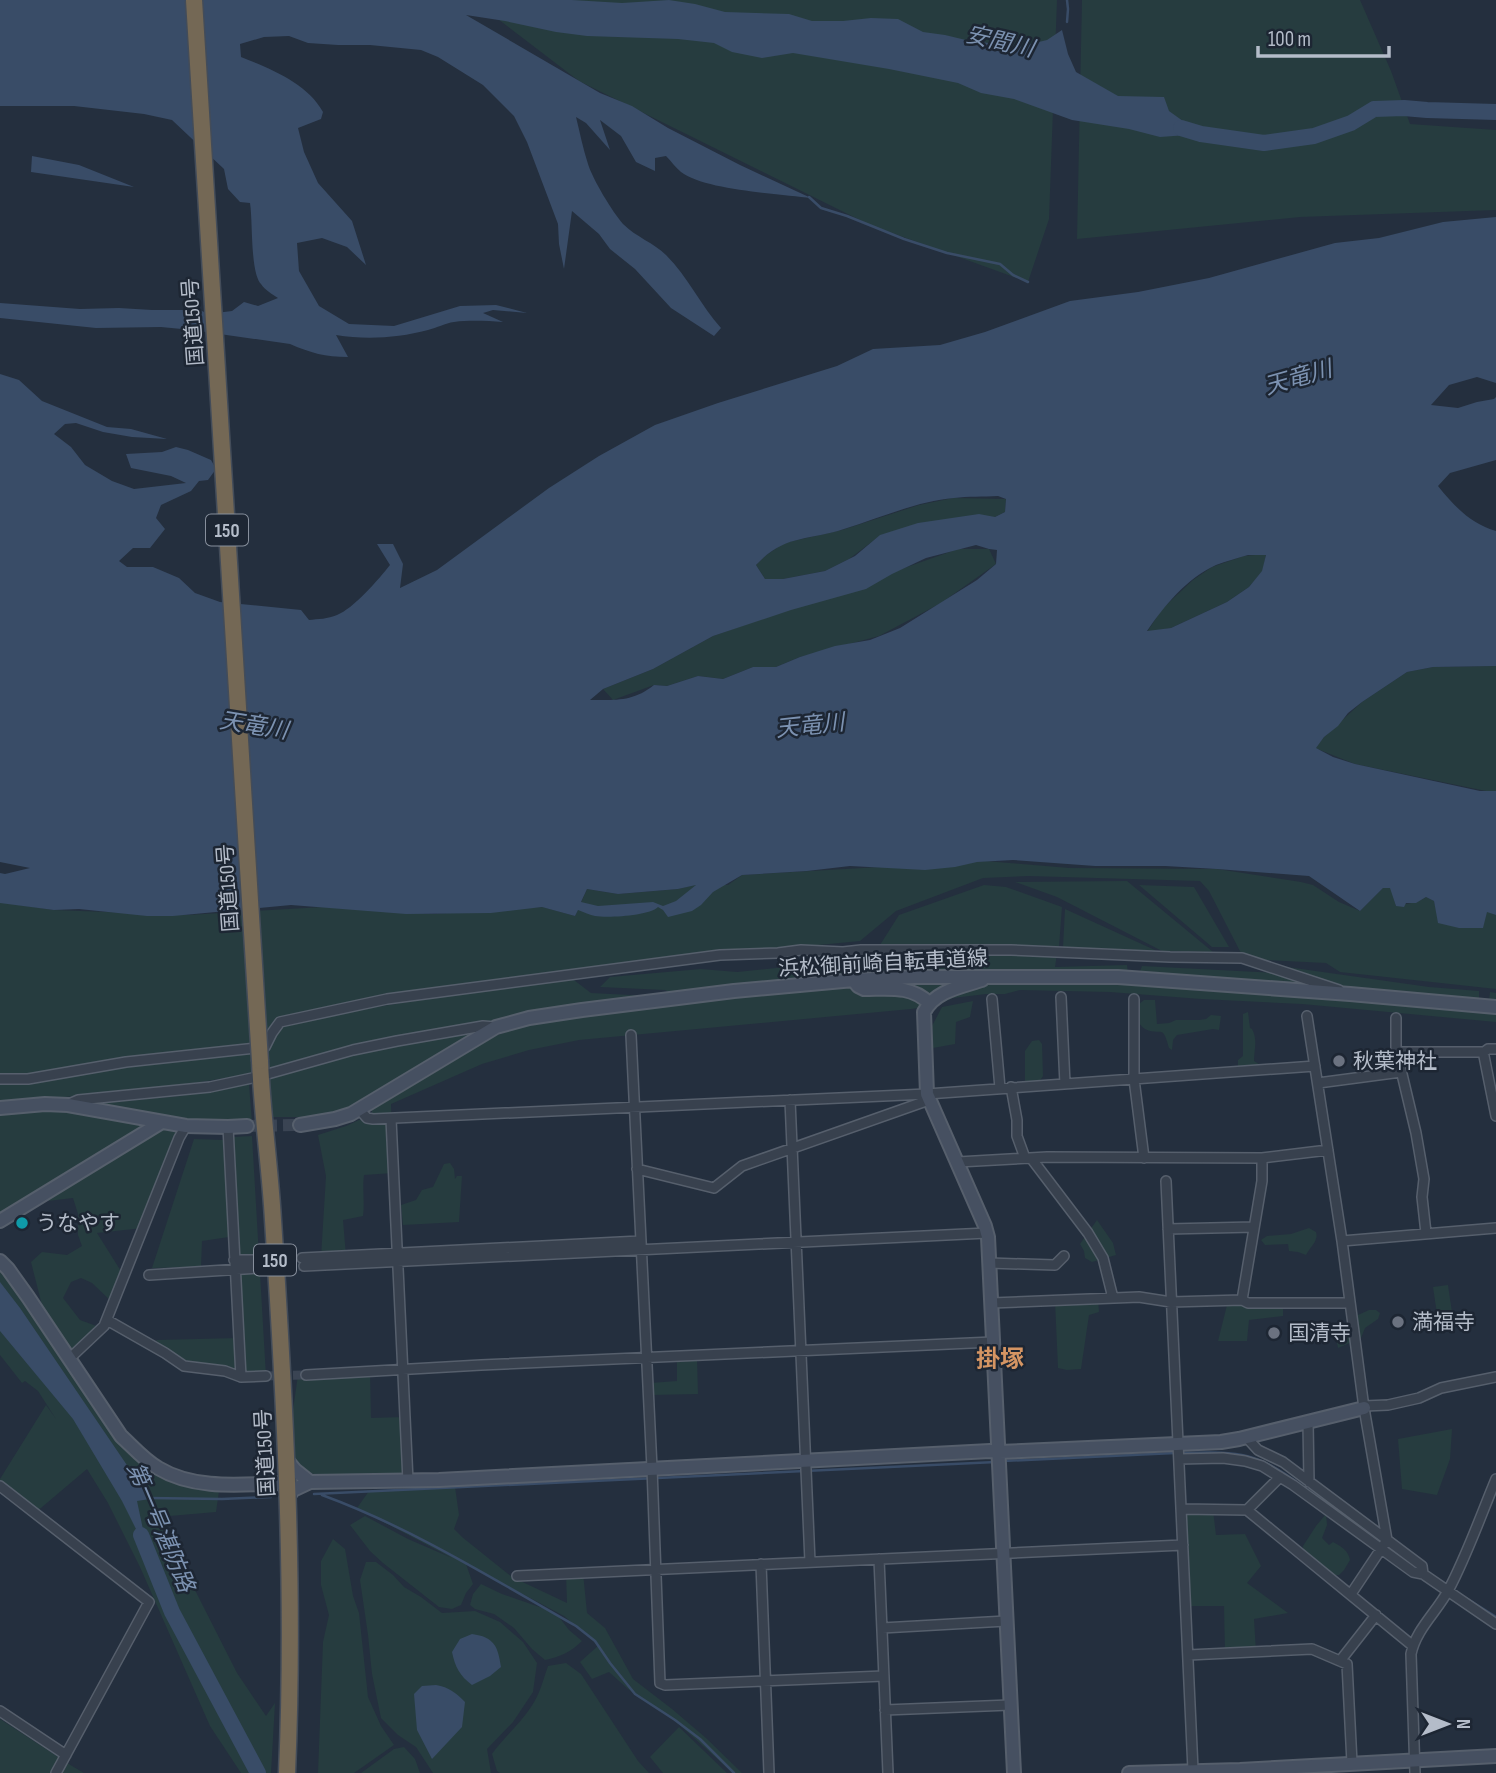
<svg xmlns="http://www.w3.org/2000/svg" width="1496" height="1773" font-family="'Sofia Sans Condensed','Noto Sans JP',sans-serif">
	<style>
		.green { fill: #263c3f }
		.water { fill: #394c67; fill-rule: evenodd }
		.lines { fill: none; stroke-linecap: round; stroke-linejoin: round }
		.stream { stroke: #394c67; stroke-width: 2.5 }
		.river { stroke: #394c67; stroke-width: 16 }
		.street-tunnel { stroke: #3a4453; stroke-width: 9; stroke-dasharray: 9 4.5; stroke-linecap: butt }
		.secondary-tunnel { stroke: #3a4453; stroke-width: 12; stroke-dasharray: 12 6; stroke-linecap: butt }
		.street-casing { stroke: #565f6c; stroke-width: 12 }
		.secondary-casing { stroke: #565f6c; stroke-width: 16 }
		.highway-casing { stroke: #434c59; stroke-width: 19 }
		.street { stroke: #38414e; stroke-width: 9 }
		.secondary { stroke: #465061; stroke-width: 12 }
		.highway { stroke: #746855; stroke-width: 16 }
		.highway-bridge-casing { stroke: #434c59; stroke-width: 19; stroke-linecap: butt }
		.highway-bridge { stroke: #746855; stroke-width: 16 }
		.worship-dot { fill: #6b7280; stroke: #1d2633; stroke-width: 2.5 }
		.culture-dot { fill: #0f9aa8; stroke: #1d2633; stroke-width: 2.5 }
		.labels { text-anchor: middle; stroke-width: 5; stroke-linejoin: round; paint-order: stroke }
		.shield { fill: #1d2633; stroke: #878f9c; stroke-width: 2 }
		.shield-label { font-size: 19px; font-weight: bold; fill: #b4bcc9 }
		.street-label { font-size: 21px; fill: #b4bcc9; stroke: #1d2633 }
		.poi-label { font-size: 21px; fill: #b4bcc9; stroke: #1d2633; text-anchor: start }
		.water-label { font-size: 23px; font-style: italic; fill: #7c92b1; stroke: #1d2633 }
		.quarter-label { font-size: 24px; font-weight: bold; fill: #d59563; stroke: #1d2633 }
	</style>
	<rect width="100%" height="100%" fill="#242f3e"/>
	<path class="green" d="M473 0H1057L1049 219 1028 282 870 225 579 81Z
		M1082 0H1360L1391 71 1410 124 1496 130V210L1300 217 1077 239Z
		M953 498 1006 499 1005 512 995 517 881 535 849 559 825 571 783 579H765L756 565 765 556 784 543 842 530 919 505Z
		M958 549H989L996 564 941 603 879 636 800 657 776 667H753L723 679 698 676 667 686 654 685 613 700 603 689 653 669 713 636Z
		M1266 554 1263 571 1249 587 1227 602 1171 628 1147 632 1162 609 1193 580 1212 567 1244 556Z
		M1496 666V791H1486L1355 764 1315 748 1324 737 1362 702 1407 672 1433 667Z
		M986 861 1069 868 1217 869 1301 882 1313 885 1339 902 1360 911 1383 888H1391L1396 906C1407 903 1416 904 1426 897L1434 901 1438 919 1487 911 1496 915V989L1340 972 1326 963 1244 959 1209 891 1200 881 1028 876 983 878 896 911 860 941 611 965 378 1001 318 1016 570 977 591 993 651 996 566 1008 367 1043 266 1070 251 1049V1074L188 1084 0 1104V902L54 910 187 915 323 907 433 914 543 907 575 916 587 889 618 894 678 889 698 884 728 885 742 875Z
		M1127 881 1213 952 1162 951 1057 897 1015 882Z
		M984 885 1006 887 1062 907 1059 947 1032 945H880L899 915Z
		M1139 885 1194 887 1229 947H1212Z
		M1065 909 1157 951 1063 947Z
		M1057 954 1055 967 1127 965 1128 973 1139 974 1142 966 1277 973 1280 966 1429 987 1479 991V1000L1489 1001 1490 992 1496 993V1022L1302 1004 1201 999 1110 992 1020 990 1005 994H986L953 998 937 1005 911 1009 579 1040 529 1050 482 1064 391 1104 393 1173 364 1175C362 1189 365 1202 363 1216L343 1220 346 1256 321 1257 326 1176 318 1135 346 1126 359 1120 372 1119V1107L484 1040C498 1036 511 1029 526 1024L673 994 665 990 600 987 610 977 701 969 737 972 834 962 921 956Z
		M1144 1000H1155L1157 1024 1169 1023 1176 1020H1199L1206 1019 1211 1015 1221 1016 1219 1030 1213 1029 1177 1035 1173 1040 1172 1050 1169 1048C1162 1022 1162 1037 1145 1029 1140 1026 1137 1019 1134 1015L1139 1004Z
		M973 1001 970 1017 956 1022 955 1044 933 1048 932 1026 942 1007Z
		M1248 1012 1250 1028 1252 1029C1258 1040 1254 1050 1254 1061L1267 1069C1257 1065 1248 1068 1238 1066V1060L1243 1056V1014Z
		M479 1031 357 1106 323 1117H272L268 1079 360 1053Z
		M1039 1040 1042 1044 1043 1076C1039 1084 1032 1082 1025 1082V1051L1032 1041Z
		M249 1084 252 1123 197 1121 89 1104 180 1096Z
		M53 1108 138 1123 146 1129 0 1221V1112Z
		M157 1125 184 1129 143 1228 97 1233 124 1276 113 1303 92 1283 81 1278 71 1282 63 1298 80 1320 102 1328 73 1355 135 1452 164 1471 220 1484 216 1512 158 1517 237 1673 266 1716 275 1703 271 1773H241L210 1726 140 1567 108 1503 87 1469 35 1513 0 1486V1479L46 1405 56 1419 38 1391 25 1381 22 1383 0 1355V1263L47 1325 31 1262 42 1252 67 1255 82 1246 78 1235V1214L73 1198 30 1203Z
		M252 1136 266 1376 184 1366 171 1358 156 1340 239 1338 233 1137Z
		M194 1139 223 1140 229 1237 202 1241 201 1267 152 1268Z
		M450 1163 454 1169 455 1179 457 1176H462L459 1222 403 1225 401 1205 416 1200 422 1190 433 1187 444 1164Z
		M1097 1220 1113 1243 1116 1255 1092 1262 1085 1258 1084 1251 1080 1244Z
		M1309 1228 1316 1232C1319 1241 1310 1247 1306 1255L1298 1252 1289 1251 1288 1244 1265 1245 1261 1240 1267 1236 1291 1234Z
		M1448 1285 1453 1319 1438 1321 1433 1287Z
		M1098 1299 1099 1312 1089 1315 1081 1369 1067 1370 1058 1368 1055 1301Z
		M1283 1303V1316L1249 1320 1247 1341H1218L1227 1305Z
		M1369 1310H1376L1380 1313 1378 1319 1365 1328 1361 1338 1338 1348 1335 1332 1358 1315Z
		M697 1358 698 1394 651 1395 650 1383 677 1381V1359Z
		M370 1371 371 1418 405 1417 408 1477 319 1476 303 1470 293 1460 292 1417 298 1375 315 1377Z
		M1452 1429 1450 1459 1437 1495 1402 1489 1398 1439Z
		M455 1487 459 1515 454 1529 462 1537 512 1577 567 1603 566 1574 583 1573 587 1613 605 1628 633 1679 672 1709 706 1738 742 1773H733L672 1718 628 1689 609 1672 592 1679 580 1662 599 1645 564 1616 466 1564 473 1584 466 1593 461 1605 452 1609 439 1607 383 1563 370 1551 350 1525 365 1516 408 1539 452 1558 357 1508 369 1491Z
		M1184 1509 1213 1510 1216 1535 1245 1534 1261 1566 1247 1583 1288 1613 1254 1619 1256 1652 1225 1654 1224 1606H1190Z
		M1326 1514 1327 1525 1322 1538 1329 1545 1333 1542C1342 1547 1348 1550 1350 1560L1344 1570 1339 1575H1333L1304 1556 1303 1546 1316 1526Z
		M333 1539 345 1549 353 1596 359 1613 368 1697 381 1726 394 1745 354 1773H318L323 1642 329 1615 321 1585V1561Z
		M366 1562H376L393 1575 404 1587 421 1597 442 1613 475 1611 500 1622 523 1642 537 1663 533 1692 513 1722 487 1749 491 1773H433L416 1747 398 1735 381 1718 372 1674 368 1635 360 1580Z
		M481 1584 502 1594 545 1609 559 1617 569 1630 582 1641C571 1652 560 1657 545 1660L532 1649 514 1628 494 1614 475 1609 470 1605 473 1594Z
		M566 1663 581 1674 638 1761 649 1773H500L497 1771 492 1754C504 1737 520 1724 531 1707 540 1694 543 1680 548 1666Z
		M0 1719 72 1766 84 1773H0Z
		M679 1727 727 1773H663L650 1757Z
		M404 1747 415 1759 420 1773H361L394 1749Z"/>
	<path class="water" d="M0 0H572L622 3 669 0 695 4 725 12 789 14 812 21H843L871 18 898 19 923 32 945 35 970 41 989 43 1010 49 1047 40 1062 30 1068 54 1076 72 1118 96 1164 97 1169 111 1201 134 1160 137 1129 129 1072 120 1014 99 981 93 958 83 889 69 793 53 762 58 732 52 714 43 678 39 587 36 556 32 505 21 466 15 600 93 632 106 668 128 740 165 811 198C780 194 704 190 681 172 676 168 671 161 666 156L655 158V171L636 162 621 136 600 120 610 150 586 123 576 117C580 133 583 149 588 164 593 180 612 211 623 224 636 237 654 243 666 255 688 277 701 306 721 328L714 336 671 308 635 269 610 249 599 234 572 211 564 269 559 244 558 224 527 142 514 116 483 85 438 57 421 50 370 45H338L308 43 289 36 264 37 240 44 241 57C271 69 307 83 323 112L321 119 298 128 304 152 318 183 352 221 366 265 347 247 322 238 297 243 299 271 319 306 349 324 394 326 460 306 496 305 527 313 493 310 483 313 503 322C487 321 470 320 454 322 445 323 437 328 428 330 398 338 366 340 336 335L348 357C325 357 311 353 290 344L192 330 161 327 96 328 0 318V303L80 309 119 308 152 310H200L208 314 232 311 244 302 258 306 278 298C272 294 265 290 261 284 250 272 253 222 250 203L240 202 228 189 224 169 172 120 144 114 74 106H0Z
		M32 156 79 165 134 187 31 172Z
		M1496 217V383L1477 377 1449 385 1431 405 1458 408 1477 402 1494 399 1496 397V460L1450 473 1438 486C1454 506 1471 524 1496 531V666L1433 667 1407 672 1362 702 1348 713 1338 726 1324 737 1316 748 1333 757 1355 764 1480 791H1496V915L1487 912 1483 928H1459L1438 923 1434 901 1426 897 1416 903H1406L1404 907 1396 906 1390 888H1383L1360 911 1309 876 1217 869 1165 866H1095L1013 860 977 862 955 867 925 870 850 866 807 871 742 875 713 892 701 905 692 911 668 917 663 910 658 907C649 916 608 918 595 916 590 915 584 912 578 910L575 916 542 907 491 913 406 914 291 905 173 916H147L79 909 54 910 0 903V873L5 874 30 868 0 862V374L19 380 42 401 107 427 131 429 167 439 132 437 103 432 76 423 65 424 54 434 71 447 85 465 112 481 134 489 186 483 171 476 131 468 126 454 162 452 176 447 188 450 211 460 216 469 208 480 199 481 191 491 161 505 156 518 165 529 150 548H133L119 561 127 567H153L179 578 195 593 220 602 301 610 309 620C318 619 328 619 337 615 353 609 379 579 390 565L377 544H393L403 564 400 588 437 570 549 488 599 456 655 425 718 403 837 366 873 349 940 345 985 332 1070 301 1138 292 1209 278 1335 243 1379 238 1443 222ZM998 496 1006 499 1005 512 995 517 979 514 918 523 880 535 855 556 825 571 783 579H765L756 565C785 534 808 541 844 529 880 518 917 501 954 498 968 496 983 497 998 496ZM976 545 989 549 997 550 996 564 977 580 900 628 870 640 835 646 800 657 776 667H753L723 679 698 676 667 686 654 685C633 702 615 700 590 700L603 689 653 669 713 636 791 610 866 589 892 574 926 558ZM1248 555H1266L1262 571 1249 587 1227 602 1171 628 1147 631C1165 605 1186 579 1216 565 1226 561 1238 558 1248 555ZM696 885 676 901 663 906 653 902 598 906 581 902 587 889 618 894 678 889Z
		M0 1282 20 1308 150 1499 137 1501 148 1553 122 1501 73 1419 0 1331Z
		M472 1634C494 1637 498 1646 501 1667L490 1676 472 1685C460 1676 455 1667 452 1652L460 1639Z
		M436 1685C449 1687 456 1693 465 1702L462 1727 432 1759 417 1730 414 1694 422 1686Z"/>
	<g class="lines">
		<path class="stream" d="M1067 0 1068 9 1067 22
			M809 197 821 208 847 216 904 239 947 253 1000 264 1013 275 1028 282
			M1181 1453C1238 1452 1255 1450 1302 1486
			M1003 1461 1175 1453
			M314 1494 996 1462
			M322 1495C412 1528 493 1579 576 1626L595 1641 610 1663 635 1694 675 1720 700 1739 734 1773
			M148 1498 222 1499 271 1497
			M1341 1515 1382 1543
			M1387 1547 1411 1563
			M1466 1598 1496 1617"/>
		<path class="river" d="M1181 128 1201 134 1264 143 1314 136 1351 123 1374 109 1404 108 1427 110 1496 112
			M141 1535 172 1612 258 1773"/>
		<path class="street-tunnel" d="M258 1260 302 1258
			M258 1268 304 1266
			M266 1376 306 1375"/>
		<path class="secondary-tunnel" d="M247 1126 300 1125"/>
		<g class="street-casing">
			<path id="street" d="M1061 997 1065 1084
				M992 999 1000 1088
				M1134 999V1079L1144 1158
				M1307 1016 1342 1241 1364 1408 1387 1540 1351 1594
				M1396 1018V1049L1416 1133 1424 1179 1422 1197 1426 1233
				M631 1035 652 1468 660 1683 665 1685 884 1676
				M1496 1049H1488L1484 1052V1056L1496 1116
				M1396 1052H1484
				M0 1079H28L126 1062 265 1047 272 1033 280 1022 387 999 720 955 778 953 801 950 843 952 861 950H1011L1170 957 1242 958 1339 990
				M1318 1083 1401 1072
				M1011 1087 1017 1120V1136L1025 1158
				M790 1100 810 1562
				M69 1104 78 1100 210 1087 257 1077 353 1050 397 1041 483 1026 496 1027
				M359 1109 367 1118 373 1119 927 1094 1315 1066
				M391 1119 408 1481
				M228 1127 241 1377
				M1031 1158 1088 1233 1103 1258 1113 1298
				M958 1162 1047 1157 1262 1158 1328 1150
				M637 1169 714 1188 742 1166 929 1100
				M1166 1181 1193 1770
				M1168 1229 1254 1227
				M1342 1241 1496 1228
				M302 1258 640 1241
				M234 1260H258
				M989 1263 1055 1265 1064 1256
				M304 1266 987 1233
				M149 1275 258 1268
				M1242 1300 1248 1303H1350
				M991 1303 1139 1297 1171 1302 1242 1300 1262 1181V1158
				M107 1320 165 1353 184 1366 225 1371 241 1377 266 1376
				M69 1359 104 1326 179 1138 186 1126
				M306 1375 481 1365 993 1342
				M1364 1406 1388 1405 1419 1398 1441 1388 1496 1377
				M1308 1422 1309 1482
				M1246 1437 1258 1450 1283 1462 1422 1566 1423 1574 1496 1624
				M1179 1459 1223 1458 1245 1461 1262 1466 1293 1485 1413 1572 1423 1574
				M0 1486 149 1602 56 1773
				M1182 1509 1247 1510 1413 1646
				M1247 1510 1280 1477
				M879 1559 888 1773
				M761 1564 769 1773
				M517 1576 1183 1545
				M882 1628 1006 1621
				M1188 1655 1312 1649 1347 1664 1352 1763
				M1340 1661 1376 1615
				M885 1710 1010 1705
				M0 1711 66 1755
				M1415 1773 1411 1654C1416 1629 1437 1612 1449 1589 1467 1555 1481 1515 1496 1479"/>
		</g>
		<g class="secondary-casing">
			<path id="secondary" d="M853 980 858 986 864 989C889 989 911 985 929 1003
				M982 980C960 987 935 991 924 1012L927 1094 985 1226 988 1237 1014 1773
				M0 1108 45 1104 68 1105 186 1126 228 1127 247 1126
				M300 1125 335 1119 351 1114 496 1027 529 1018 582 1010 734 991 854 980 914 977H1118L1350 994 1496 1007
				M0 1221 162 1122
				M0 1261 8 1269 28 1297 121 1436C133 1447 144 1460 158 1468 196 1491 245 1484 287 1483
				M286 1459 295 1470 310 1482
				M288 1497 293 1490 310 1482 439 1480 990 1451 999 1452 1221 1442 1239 1439 1364 1408
				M1129 1773 1240 1770 1496 1756"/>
		</g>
		<g class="highway-casing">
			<path id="highway" d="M260 1061C262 1114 270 1167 273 1220 285 1404 295 1588 287 1773"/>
		</g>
		<use href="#street" class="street"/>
		<use href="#secondary" class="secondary"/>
		<use href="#highway" class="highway"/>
		<g class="highway-bridge-casing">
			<path id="highway-bridge" d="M194 0 260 1061"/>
		</g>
		<use href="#highway-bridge" class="highway-bridge"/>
	</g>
	<g class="worship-dot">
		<circle cx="1339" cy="1061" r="7"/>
		<circle cx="1398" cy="1322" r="7"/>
		<circle cx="1274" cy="1333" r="7"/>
	</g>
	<circle class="culture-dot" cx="22" cy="1223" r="7"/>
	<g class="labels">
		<g class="shield">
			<rect x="206" y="514.5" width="42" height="31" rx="5"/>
			<rect x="254" y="1244.5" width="42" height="31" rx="5"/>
		</g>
		<g class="shield-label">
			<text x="227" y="537">150</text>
			<text x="275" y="1267">150</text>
		</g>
		<g class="street-label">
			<text transform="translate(193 322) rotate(-94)" y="7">国道150号</text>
			<text transform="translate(228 888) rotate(-94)" y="7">国道150号</text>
			<text transform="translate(883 963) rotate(-3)" y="7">浜松御前崎自転車道線</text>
			<text transform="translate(265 1453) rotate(-93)" y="7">国道150号</text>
		</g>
		<g class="poi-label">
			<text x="1353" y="1068">秋葉神社</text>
			<text x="36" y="1230">うなやす</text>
			<text x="1412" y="1329">満福寺</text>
			<text x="1288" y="1340">国清寺</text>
		</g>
		<g class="water-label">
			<text transform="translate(1000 41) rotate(13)" y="8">安間川</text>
			<text transform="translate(1298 377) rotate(-16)" y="8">天竜川</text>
			<text transform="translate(254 725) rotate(9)" y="8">天竜川</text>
			<text transform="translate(810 725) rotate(-6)" y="8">天竜川</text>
			<text transform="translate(161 1527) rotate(67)" y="8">第一号湛防路</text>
		</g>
		<g class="quarter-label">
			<text x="1000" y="1367">掛塚</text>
		</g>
	</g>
	<g transform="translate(1447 1724) rotate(90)" stroke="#1d2633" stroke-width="5" paint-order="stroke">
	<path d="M0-5L12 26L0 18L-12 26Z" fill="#b4bcc9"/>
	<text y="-10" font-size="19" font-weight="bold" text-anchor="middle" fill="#b4bcc9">N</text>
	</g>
	<path d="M1258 46v10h131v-10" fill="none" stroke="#b4bcc9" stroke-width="3.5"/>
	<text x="1268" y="46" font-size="21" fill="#b4bcc9" stroke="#1d2633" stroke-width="5" paint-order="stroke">100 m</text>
</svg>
